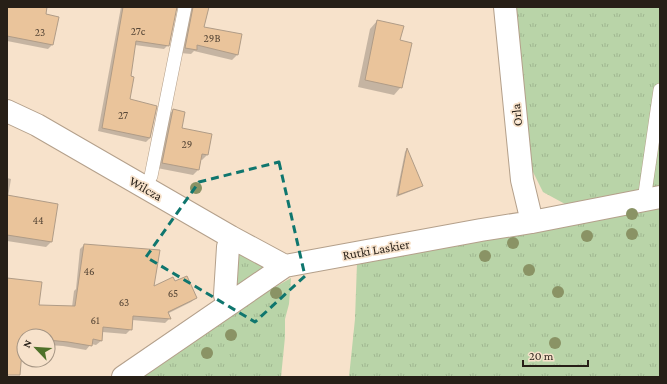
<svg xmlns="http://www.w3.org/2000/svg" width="667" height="384" font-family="'Crimson Pro',serif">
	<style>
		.grass { fill: url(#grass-tufts) }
		.shadow { fill: #0003 }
		.building { fill: #eac49b; stroke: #b09c87 }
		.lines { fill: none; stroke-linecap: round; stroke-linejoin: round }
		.lane-casing { stroke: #b4a08b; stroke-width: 14 }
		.street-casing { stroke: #b4a08b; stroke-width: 24 }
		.lane { stroke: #fff; stroke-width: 13 }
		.street { stroke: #fff; stroke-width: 22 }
		.tree { fill: #8a9365 }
		.marked { fill: none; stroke: #0f766e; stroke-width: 3; stroke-dasharray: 8 5; stroke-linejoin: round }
		.labels { text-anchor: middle; stroke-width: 3.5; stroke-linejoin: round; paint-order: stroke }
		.number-label { font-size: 11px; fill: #584838 }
		.street-label { font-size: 13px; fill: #271f17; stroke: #f7e2cb }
	</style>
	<defs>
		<pattern id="grass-tufts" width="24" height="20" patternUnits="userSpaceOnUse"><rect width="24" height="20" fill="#b9d4a8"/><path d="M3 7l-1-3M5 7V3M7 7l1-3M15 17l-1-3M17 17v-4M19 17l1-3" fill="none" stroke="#9fb690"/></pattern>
	</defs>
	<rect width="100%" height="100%" fill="#f7e2cb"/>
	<path class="grass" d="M512 7H660V188L605 196 565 204 543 192 531 168Z
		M660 205V377H349L355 319 357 263Z
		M238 253 268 269 237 289Z
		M291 278 289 304 285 319V337L281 377H143L270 290Z"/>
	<path class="shadow" d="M7 7H47L45 15 52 45 48 49 7 41Z
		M121 7H141L168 45 164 49 135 45 130 77 128 100 150 138 146 142 98 131Z
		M188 7H208L202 28 241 35 237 55 232 60 194 51 191 54 180 53Z
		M377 21 399 41 401 87 394 95 358 87 370 29Z
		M173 110 180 128 207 155 202 160 200 159 198 170 193 175 157 168 168 116Z
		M406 150 421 185 419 188 396 197 405 152Z
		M7 178 11 179 8 197 57 205 51 242 46 247 7 241Z
		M84 245 152 288 175 283 196 298 191 302 167 314 170 318 165 323 132 320 131 329 126 334 102 332 101 341 96 345 91 344 86 350 63 346 48 345V336H24V343H22L7 368V279L38 306 72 307 74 291 76 289 80 249Z"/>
	<path class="building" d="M7 7H47L46 14 59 17 53 45 7 36Z
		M123 7H177L169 46 136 41 131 76 134 77 130 99 157 106 150 138 102 128Z
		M193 7H209L204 27 242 34 238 55 197 45V50L185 48Z
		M377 20 404 26 400 40 412 43 402 88 365 80Z
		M173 109 185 112 182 128 212 134 208 155 202 154 199 170 162 163Z
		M407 148 423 186 398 195 401 178Z
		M7 195 58 204 52 242 7 235Z
		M84 244 160 250 154 286 173 277 175 281 187 276 197 298 168 312 171 319 133 316 132 330 103 327 102 341 93 339 92 346 68 342 48 340V336H24V339H23L20 375H7V278L42 282 39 305 75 306Z"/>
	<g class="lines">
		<g class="lane-casing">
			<path id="lane" d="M144 188 151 176 185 7
				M644 200 660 90"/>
		</g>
		<g class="street-casing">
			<path id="street" d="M505 7 522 180 532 222
				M7 111 37 125 231 237 285 266
				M228 304 225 295 228 247 231 237
				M123 377 285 266 481 230 532 222 660 197"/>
		</g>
		<use href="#lane" class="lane"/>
		<use href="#street" class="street"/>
	</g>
	<g class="tree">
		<circle cx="196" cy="188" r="6"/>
		<circle cx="632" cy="214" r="6"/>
		<circle cx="632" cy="234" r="6"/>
		<circle cx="587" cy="236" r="6"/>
		<circle cx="513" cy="243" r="6"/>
		<circle cx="485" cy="256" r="6"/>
		<circle cx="529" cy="270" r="6"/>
		<circle cx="558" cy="292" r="6"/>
		<circle cx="276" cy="293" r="6"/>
		<circle cx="231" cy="335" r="6"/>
		<circle cx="555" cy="343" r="6"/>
		<circle cx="207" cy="353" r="6"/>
	</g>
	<path class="marked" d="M279 162 305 276 255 322 146 257 199 182Z"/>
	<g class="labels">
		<g class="number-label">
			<text x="138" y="35">27c</text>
			<text x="40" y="36">23</text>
			<text x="212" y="42">29B</text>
			<text x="123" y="119">27</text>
			<text x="187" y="148">29</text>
			<text x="38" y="224">44</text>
			<text x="89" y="275">46</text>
			<text x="173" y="297">65</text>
			<text x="124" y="306">63</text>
			<text x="95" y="324">61</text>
		</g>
		<g class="street-label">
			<text transform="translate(516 115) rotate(-96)" y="5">Orla</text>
			<text transform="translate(146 188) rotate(30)" y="5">Wilcza</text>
			<text transform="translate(376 249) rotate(-10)" y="5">Rutki Laskier</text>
		</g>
	</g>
	<rect width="667" height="384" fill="none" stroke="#271f17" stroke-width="16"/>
	<g transform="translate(36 348) rotate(295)"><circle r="19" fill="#f7e2cb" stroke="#a49483"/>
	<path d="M0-3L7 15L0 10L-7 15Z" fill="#4e7129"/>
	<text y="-6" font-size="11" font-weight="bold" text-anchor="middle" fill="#271f17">N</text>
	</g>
	<path d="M523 360v6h65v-6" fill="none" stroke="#271f17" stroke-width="2"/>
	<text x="529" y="360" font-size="12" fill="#271f17" stroke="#f7e2cb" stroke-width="3" paint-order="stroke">20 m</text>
</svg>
